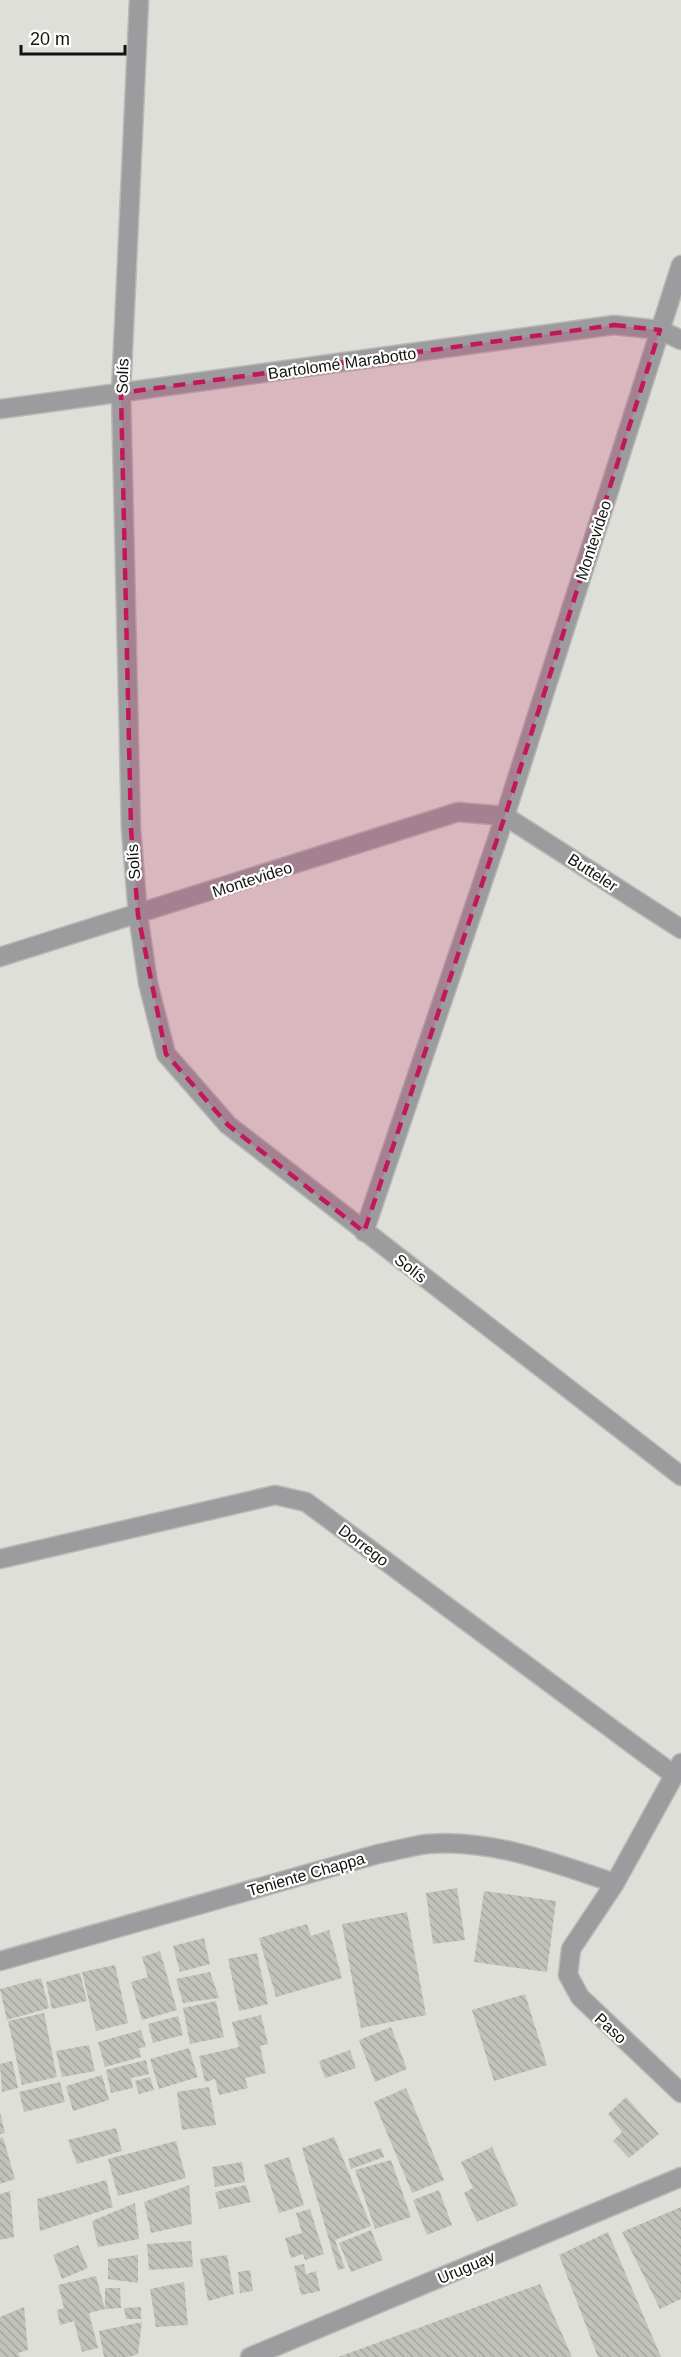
<svg xmlns="http://www.w3.org/2000/svg" width="681" height="2357" font-family="Helvetica,sans-serif">
	<style>
		.building { fill: url(#building-back-hatch) }
		.lines { fill: none; stroke-linecap: round; stroke-linejoin: round }
		.minor-casing { stroke: #b9bab5; stroke-width: 21 }
		.minor { stroke: #9c9b9e; stroke-width: 18 }
		.marked { fill: #c2185b; fill-opacity: 0.2; stroke: #c2185b; stroke-width: 4.5; stroke-dasharray: 12 8; stroke-linejoin: round }
		.labels { text-anchor: middle; stroke-width: 4.5; stroke-linejoin: round; paint-order: stroke }
		.street-label { font-size: 16px; fill: #121311; stroke: #fffffe }
	</style>
	<defs>
		<pattern id="building-back-hatch" width="6" height="6" patternUnits="userSpaceOnUse" patternTransform="scale(1.5)"><rect width="6" height="6" fill="#c0c2bb"/><path d="M-1 5l2 2M0 0l6 6M5-1l2 2" fill="none" stroke="#a4a6a0"/></pattern>
	</defs>
	<rect width="100%" height="100%" fill="#dedfd9"/>
	<path class="building" d="M457 1888 465 1940 433 1944 426 1893Z
		M484 1891 556 1901 547 1972 474 1962Z
		M407 1912 426 2015 361 2028 342 1924Z
		M307 1924 311 1936 329 1930 342 1978 276 1997 259 1938Z
		M204 1938 210 1964 180 1972 173 1946Z
		M160 1951 177 2010 142 2020 131 1982 148 1977 142 1957Z
		M257 1953 268 2004 239 2011 228 1959Z
		M115 1965 128 2023 96 2031 82 1972Z
		M210 1972 219 1998 183 2003 176 1979Z
		M80 1973 87 2001 52 2009 46 1982Z
		M41 1978 49 2008 7 2020 0 1989Z
		M525 1994 547 2065 494 2081 472 2010Z
		M216 2001 224 2037 190 2044 183 2008Z
		M44 2013 57 2077 22 2085 8 2021Z
		M261 2015 268 2044 260 2046 266 2073 245 2078 248 2088 219 2095 215 2079 205 2082 199 2056 239 2047 232 2022Z
		M178 2016 183 2035 153 2043 148 2024Z
		M391 2027 407 2069 375 2082 359 2040Z
		M141 2030 146 2047 139 2048 141 2057 105 2067 98 2042Z
		M89 2045 95 2071 62 2077 56 2051Z
		M189 2048 198 2077 159 2089 150 2059Z
		M350 2050 356 2068 325 2078 319 2061Z
		M146 2060 149 2074 131 2078 133 2088 111 2093 106 2070Z
		M12 2061 18 2088 2 2092 0 2064Z
		M102 2075 109 2100 73 2111 66 2086Z
		M150 2077 154 2090 139 2094 135 2081Z
		M60 2082 65 2102 24 2112 19 2092Z
		M209 2087 216 2125 182 2130 177 2092Z
		M406 2088 444 2180 412 2193 374 2102Z
		M626 2097 659 2134 629 2158 613 2141 622 2132 608 2114Z
		M0 2112 5 2133 0 2134Z
		M116 2128 122 2151 77 2164 68 2140Z
		M3 2137 15 2179 0 2184V2138Z
		M334 2137 371 2226 335 2240 345 2268 338 2270 302 2148Z
		M176 2141 186 2178 118 2196 108 2159Z
		M492 2147 518 2205 477 2222 464 2193 473 2188 461 2162Z
		M381 2148 384 2157 351 2169 348 2159Z
		M289 2157 304 2205 279 2213 264 2165Z
		M391 2160 411 2217 375 2229 355 2170Z
		M242 2162 245 2182 215 2187 212 2167Z
		M106 2180 113 2207 40 2231 37 2199Z
		M189 2185 192 2224 151 2233 144 2202Z
		M246 2185 251 2202 219 2209 215 2192Z
		M439 2190 452 2225 427 2235 413 2200Z
		M10 2191 14 2237 0 2240V2194Z
		M135 2203 139 2239 98 2247 92 2221Z
		M681 2207V2299L660 2309 622 2232Z
		M310 2209 324 2254 305 2260 303 2254 291 2258 285 2238 302 2233 296 2213Z
		M371 2230 383 2260 351 2272 339 2243Z
		M608 2232 661 2357H598L559 2255Z
		M191 2241 193 2267 149 2270 147 2244Z
		M78 2245 88 2268 62 2279 53 2255Z
		M138 2255V2283L108 2279V2259Z
		M227 2255 234 2294 208 2301 200 2259Z
		M304 2264 306 2274 316 2271 320 2291 301 2295 294 2266Z
		M250 2270 253 2291 240 2293 238 2272Z
		M96 2276 105 2309 89 2313 98 2348 82 2352 74 2321 60 2325 57 2310 64 2308 58 2285Z
		M184 2282 188 2325 156 2327 150 2289Z
		M540 2284 572 2357H338Z
		M105 2288H120L121 2308 105 2309Z
		M24 2307 28 2350 18 2353 20 2357H0V2317Z
		M141 2307V2319H126L124 2308Z
		M142 2322 138 2354 129 2357H104L99 2331Z"/>
	<g class="lines">
		<g class="minor-casing">
			<path id="minor" d="M139 0 121 393 131 829 138 915 148 983 166 1054 228 1125 681 1476
				M0 409 614 325 660 330 681 340
				M0 957 458 812 505 816 681 929
				M364 1232 505 816 681 265
				M0 1559 275 1495 306 1502 674 1775
				M681 1763 615 1883 571 1949 568 1975 580 1997 681 2093
				M0 1961 378 1854C394 1851 411 1846 427 1844 491 1838 556 1864 615 1883
				M250 2357 681 2177"/>
		</g>
		<use href="#minor" class="minor"/>
	</g>
	<path class="marked" d="M614 325 660 330 505 816 364 1232 228 1125 166 1054 138 915 131 829 121 393Z"/>
	<g class="labels">
		<g class="street-label">
			<text transform="translate(342 363) rotate(-8)" y="6">Bartolomé Marabotto</text>
			<text transform="translate(122 376) rotate(-88)" y="6">Solís</text>
			<text transform="translate(593 540) rotate(-72)" y="6">Montevideo</text>
			<text transform="translate(133 862) rotate(-94)" y="6">Solís</text>
			<text transform="translate(593 872) rotate(33)" y="6">Butteler</text>
			<text transform="translate(252 879) rotate(-18)" y="6">Montevideo</text>
			<text transform="translate(411 1268) rotate(38)" y="6">Solís</text>
			<text transform="translate(364 1545) rotate(37)" y="6">Dorrego</text>
			<text transform="translate(306 1874) rotate(-16)" y="6">Teniente Chappa</text>
			<text transform="translate(611 2028) rotate(43)" y="6">Paso</text>
			<text transform="translate(466 2267) rotate(-23)" y="6">Uruguay</text>
		</g>
	</g>
	<path d="M21 45v9h104v-9" fill="none" stroke="#121311" stroke-width="3"/>
	<text x="30" y="45" font-size="18" fill="#121311" stroke="#fffffe" stroke-width="4.5" paint-order="stroke">20 m</text>
</svg>
